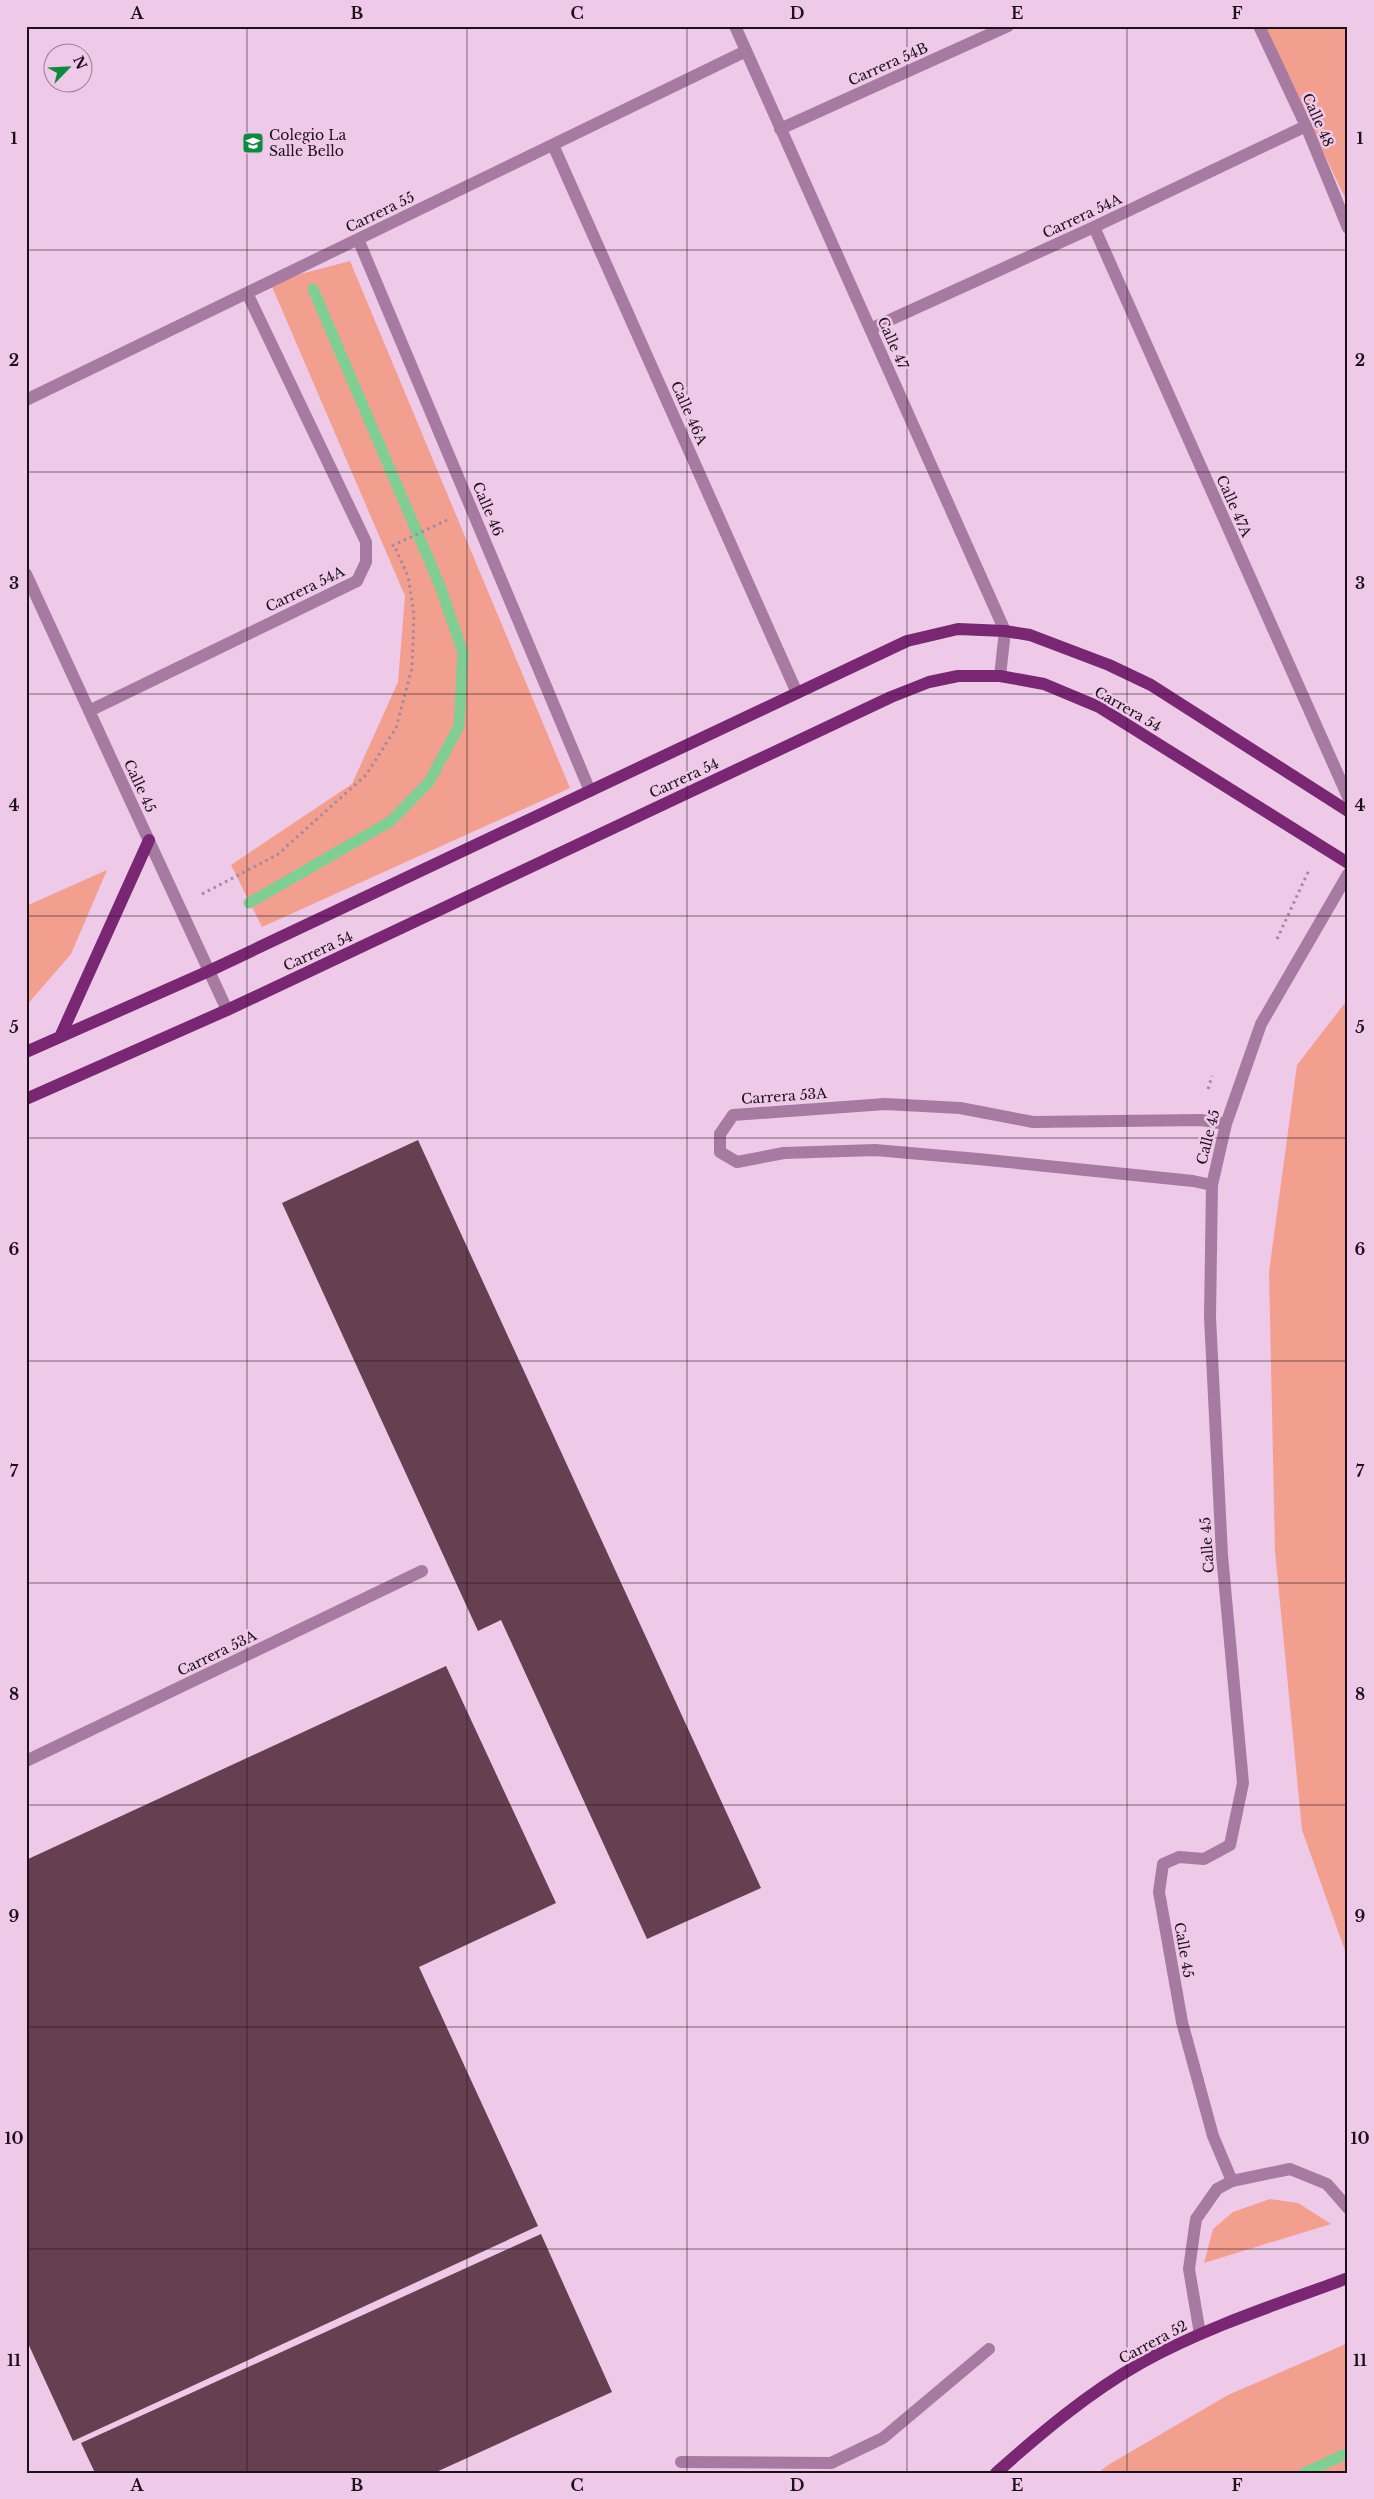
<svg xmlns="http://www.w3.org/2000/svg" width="1374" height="2499" font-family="'Libre Baskerville',serif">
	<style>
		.green { fill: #f39f8f }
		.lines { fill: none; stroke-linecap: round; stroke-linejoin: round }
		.stream { stroke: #81ce94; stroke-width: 11 }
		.building { fill: #663f51 }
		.path { stroke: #a588a0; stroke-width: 3; stroke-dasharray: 2.5 4; stroke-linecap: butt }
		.minor { stroke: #a77aa2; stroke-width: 12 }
		.major { stroke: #792773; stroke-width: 12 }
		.grid { fill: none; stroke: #1d101b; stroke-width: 1; stroke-opacity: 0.55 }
		.labels { text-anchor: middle; stroke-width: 5; stroke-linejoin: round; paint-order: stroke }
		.street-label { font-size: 14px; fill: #1d101b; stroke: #eec9e8 }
		.poi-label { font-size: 14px; fill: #1d101b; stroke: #eec9e8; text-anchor: start }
		.neatline { fill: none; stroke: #1d101b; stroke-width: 2 }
		.grid-label { font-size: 16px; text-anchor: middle; font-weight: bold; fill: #1d101b }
	</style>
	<rect width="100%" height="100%" fill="#eec9e8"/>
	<path class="green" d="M1263 26H1348V204Z
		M350 261 570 788 262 927 231 865 352 784 398 682 405 596 270 282Z
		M107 870 71 954 26 1006V906Z
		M1348 999V1959L1302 1830 1275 1551 1269 1272 1297 1065Z
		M1270 2199 1298 2203 1331 2224 1204 2263 1213 2229 1233 2212Z
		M1348 2343V2473H1098L1108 2465 1228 2395Z"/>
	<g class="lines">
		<path class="stream" d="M249 903 391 821 429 782 459 726 463 653 440 586 313 289
			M1304 2473 1348 2453"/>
	</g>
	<path class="building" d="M418 1140 761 1888 647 1939 501 1620 478 1631 282 1203Z
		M446 1666 556 1903 419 1967 538 2226 73 2441 26 2339V1860Z
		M541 2234 612 2392 434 2473H95L81 2443Z"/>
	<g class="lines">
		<path class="path" d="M392 546 447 520
			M202 894 277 855 366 775 396 728 412 668 414 614 408 576 394 545
			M1277 939 1309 870
			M1208 1089 1212 1076"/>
		<path class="minor" d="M735 26 1005 631 1000 676
			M1259 26 1306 126 1348 228
			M780 129 1008 26
			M553 145 797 693
			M1094 227 1348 797
			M358 239 590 791
			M870 329 1094 227 1306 126
			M26 400 746 51
			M26 574 227 1010
			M89 711 357 581 366 562V542L247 293
			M1212 1185 1193 1181 978 1159 875 1150 784 1153 737 1162 720 1152V1134L733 1115 885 1104 960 1108 1033 1122 1201 1120 1226 1124
			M26 1761 422 1571
			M1232 2181 1213 2136 1182 2022 1159 1892 1163 1864 1179 1857 1204 1859 1230 1845 1243 1783 1222 1555 1210 1317 1212 1185 1226 1124 1261 1024 1348 874
			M1200 2334 1189 2269 1196 2219 1217 2189 1232 2181 1290 2169 1327 2184 1348 2208
			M681 2462 831 2463 883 2438 989 2349"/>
		<path class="major" d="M60 1037 149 840
			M26 1052 209 971 907 641 958 629 1005 631 1030 635 1109 665 1151 685 1348 811
			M26 1099 227 1010 891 697 929 682 958 676H1000L1044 684 1099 707 1348 863
			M996 2473C1041 2433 1088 2393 1141 2363 1206 2327 1278 2304 1348 2278"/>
	</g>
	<path class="grid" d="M247 26V2473M467 26V2473M687 26V2473M907 26V2473M1127 26V2473M26 250H1348M26 472H1348M26 694H1348M26 916H1348M26 1138H1348M26 1361H1348M26 1583H1348M26 1805H1348M26 2027H1348M26 2249H1348"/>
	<defs>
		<g id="school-square" transform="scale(1.125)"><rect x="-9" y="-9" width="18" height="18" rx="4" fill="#0f8842" stroke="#eec9e8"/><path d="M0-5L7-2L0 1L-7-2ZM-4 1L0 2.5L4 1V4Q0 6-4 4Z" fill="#fff"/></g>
	</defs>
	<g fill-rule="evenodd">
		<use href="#school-square" x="253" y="143"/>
	</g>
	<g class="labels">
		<g class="street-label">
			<text transform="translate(888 64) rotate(-24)" y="5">Carrera 54B</text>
			<text transform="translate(1318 120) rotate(66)" y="5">Calle 48</text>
			<text transform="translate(380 212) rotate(-26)" y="5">Carrera 55</text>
			<text transform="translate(1082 216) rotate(-25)" y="5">Carrera 54A</text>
			<text transform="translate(893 343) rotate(66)" y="5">Calle 47</text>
			<text transform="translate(689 413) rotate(66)" y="5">Calle 46A</text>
			<text transform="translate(1234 506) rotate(66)" y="5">Calle 47A</text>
			<text transform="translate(488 509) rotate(67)" y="5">Calle 46</text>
			<text transform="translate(305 589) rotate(-26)" y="5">Carrera 54A</text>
			<text transform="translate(1128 709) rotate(30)" y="5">Carrera 54</text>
			<text transform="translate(684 778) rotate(-25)" y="5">Carrera 54</text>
			<text transform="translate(140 786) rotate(65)" y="5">Calle 45</text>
			<text transform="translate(318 951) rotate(-25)" y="5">Carrera 54</text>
			<text transform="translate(784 1096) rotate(-4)" y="5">Carrera 53A</text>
			<text transform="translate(1208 1137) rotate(-76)" y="5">Calle 45</text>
			<text transform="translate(1207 1545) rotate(-94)" y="5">Calle 45</text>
			<text transform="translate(217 1653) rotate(-26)" y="5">Carrera 53A</text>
			<text transform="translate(1184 1950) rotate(80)" y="5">Calle 45</text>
			<text transform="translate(1153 2342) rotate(-28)" y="5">Carrera 52</text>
		</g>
		<g class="poi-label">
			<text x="269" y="140">Colegio La<tspan x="269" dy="16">Salle Bello</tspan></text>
		</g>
	</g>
	<rect width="1374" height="2499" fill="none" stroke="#eec9e8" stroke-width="55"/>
	<g transform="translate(68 68) rotate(66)"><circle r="24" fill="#eec9e8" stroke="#9a7f96"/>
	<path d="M0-4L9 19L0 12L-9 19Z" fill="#0f8842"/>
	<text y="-8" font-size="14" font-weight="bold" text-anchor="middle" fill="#1d101b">N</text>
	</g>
	<rect x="28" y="28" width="1318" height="2444" class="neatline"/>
	<g class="grid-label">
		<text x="137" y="19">A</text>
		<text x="357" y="19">B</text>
		<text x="577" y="19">C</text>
		<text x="797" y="19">D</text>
		<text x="1017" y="19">E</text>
		<text x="1237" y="19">F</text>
		<text x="14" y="144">1</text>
		<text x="1360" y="144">1</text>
		<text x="14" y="366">2</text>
		<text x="1360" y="366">2</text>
		<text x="14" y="589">3</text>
		<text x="1360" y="589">3</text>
		<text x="14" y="811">4</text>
		<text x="1360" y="811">4</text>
		<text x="14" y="1033">5</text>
		<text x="1360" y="1033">5</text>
		<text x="14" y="1255">6</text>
		<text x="1360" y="1255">6</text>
		<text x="14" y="1477">7</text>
		<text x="1360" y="1477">7</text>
		<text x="14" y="1700">8</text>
		<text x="1360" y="1700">8</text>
		<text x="14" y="1922">9</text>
		<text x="1360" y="1922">9</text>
		<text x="14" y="2144">10</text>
		<text x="1360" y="2144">10</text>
		<text x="14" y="2366">11</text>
		<text x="1360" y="2366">11</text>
		<text x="137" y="2491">A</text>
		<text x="357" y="2491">B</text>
		<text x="577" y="2491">C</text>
		<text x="797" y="2491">D</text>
		<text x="1017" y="2491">E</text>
		<text x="1237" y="2491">F</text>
	</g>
</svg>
